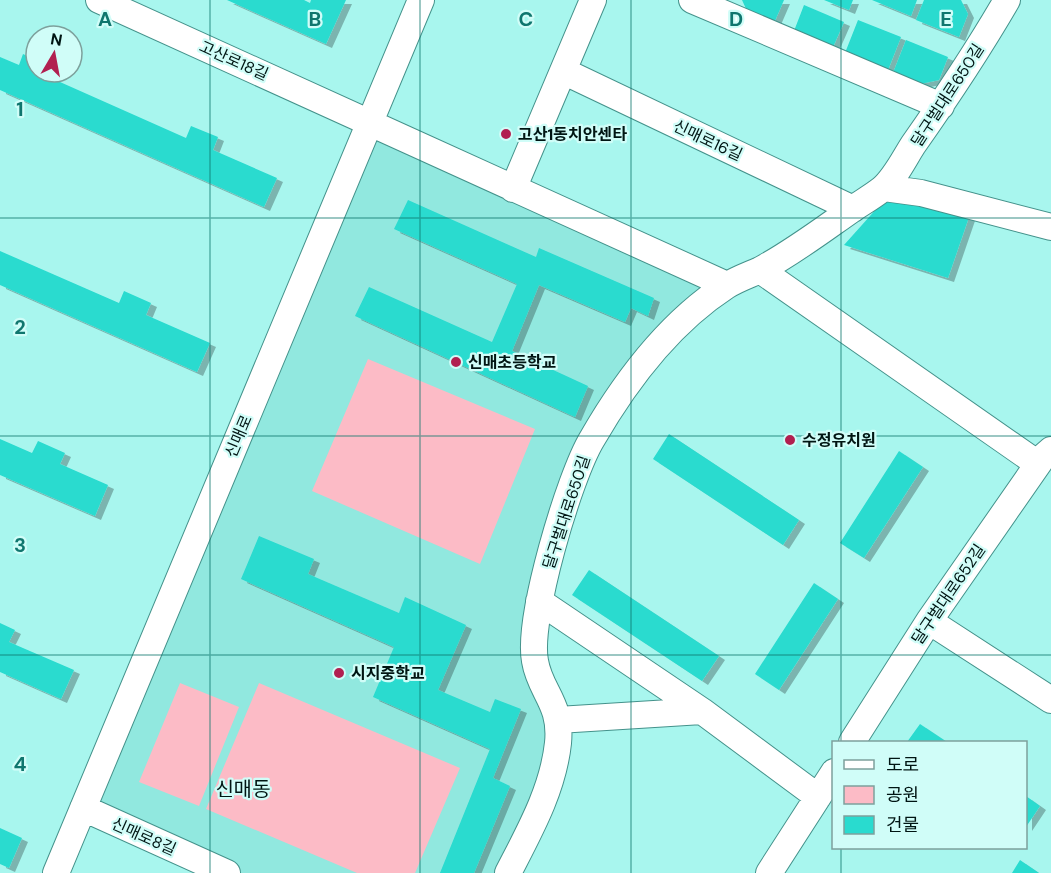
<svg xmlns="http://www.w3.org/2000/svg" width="1051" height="873" font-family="'DM Sans','Noto Sans KR',sans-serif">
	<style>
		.built { fill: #91e8df }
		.green { fill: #fcbbc6 }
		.building { fill: #29dbcf; filter: url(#shadow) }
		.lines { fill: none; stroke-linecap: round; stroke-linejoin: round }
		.minor-casing { stroke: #44928b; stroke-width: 28 }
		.minor { stroke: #fff; stroke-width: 26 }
		.grid { fill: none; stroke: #0f766e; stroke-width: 1.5; stroke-opacity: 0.55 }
		.poi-dot { fill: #b12050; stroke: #d0fdf8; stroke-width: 2 }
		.labels { text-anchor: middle; stroke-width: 4.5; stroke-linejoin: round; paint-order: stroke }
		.street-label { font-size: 16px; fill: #001513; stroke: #d0fdf8 }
		.poi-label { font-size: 16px; font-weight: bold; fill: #001513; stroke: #d0fdf8; text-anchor: start }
		.quarter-label { font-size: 20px; fill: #001513; stroke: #d0fdf8 }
		.grid-label { font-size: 20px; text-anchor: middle; font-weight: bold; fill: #0f766e; stroke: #d0fdf8; stroke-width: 4.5; stroke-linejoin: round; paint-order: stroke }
	</style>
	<defs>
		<filter id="shadow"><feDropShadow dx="6" dy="4" stdDeviation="0" flood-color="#0004"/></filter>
	</defs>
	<rect width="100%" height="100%" fill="#a8f6ee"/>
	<path class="built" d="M369 120 727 285 591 439 536 611 558 720 508 873H236L83 808Z"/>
	<path class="green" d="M368 359 535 429 480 564 312 491Z
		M180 683 239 707 199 806 139 782Z
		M259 683 460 768 415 873H357L206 809Z"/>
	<path class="building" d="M227 0H304L310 3 311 0H346L326 44Z
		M742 0H784L774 23 747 11Z
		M824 0H853L849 10Z
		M872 0H917L911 16Z
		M924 0H961L968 14 959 37 916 20Z
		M804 5 844 22 833 47 794 31Z
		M858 20 901 37 888 70 845 53Z
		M906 40 948 57 939 80 920 84 893 73Z
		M23 54 36 60V72H53L51 78 186 138 191 126 218 137 213 150 277 178 264 207 0 90V57L19 65Z
		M887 197 970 214 948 278 844 245Z
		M408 200 536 257 539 248 654 298 648 316 631 308 625 322 539 285 512 351 588 386 575 417 355 316 369 287 492 342 517 284 394 229Z
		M0 251 119 303 124 291 151 303 146 315 210 343 197 372 0 285Z
		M669 434 799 520 783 545 653 459Z
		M0 439 32 453 38 441 65 453 60 464 108 485 95 516 0 475Z
		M899 451 923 467 864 558 840 543Z
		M259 536 314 559 308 574 399 613 405 597 466 625 438 690 490 712 495 699 521 709 493 778 510 786 474 873H440L490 749 373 697 394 647 241 579Z
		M589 570 719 656 702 681 572 595Z
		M814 583 838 599 779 690 755 674Z
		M0 623 15 630 9 642 74 670 61 699 0 672Z
		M920 724 947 742H907Z
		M1026 796 1040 806 1026 827Z
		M0 828 22 838 9 868 0 864Z
		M1020 860 1039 873H1012Z"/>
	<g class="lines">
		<g class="minor-casing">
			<path id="minor" d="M99 0C309 94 517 191 727 285
				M692 0 941 106
				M563 71 853 209
				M884 188 921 193 1051 227
				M513 189 593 0
				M760 270 1038 464
				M539 601 702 711
				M929 621 1051 700
				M558 720 702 711 818 797
				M852 742 929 621 1043 457 1051 450
				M83 808 227 873
				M56 873 421 0
				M508 873C529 832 553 790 558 743 562 703 540 692 535 661 527 619 569 477 592 439 626 380 669 323 726 286 737 279 749 275 760 270 792 253 821 231 851 210 861 203 872 197 882 189 895 178 904 159 913 145 946 98 978 50 1007 0
				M769 873 834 772"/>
		</g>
		<use href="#minor" class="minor"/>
	</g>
	<path class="grid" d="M210 0V873M420 0V873M631 0V873M841 0V742M0 218H1051M0 436H1051M0 655H1051M841 848V873"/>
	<g class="poi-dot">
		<circle cx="506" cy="134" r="6"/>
		<circle cx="456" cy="362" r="6"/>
		<circle cx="790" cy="440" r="6"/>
		<circle cx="339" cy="673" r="6"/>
	</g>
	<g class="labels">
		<g class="street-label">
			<text transform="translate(234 60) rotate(24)" y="6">고산로18길</text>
			<text transform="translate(947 95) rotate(-57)" y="6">달구벌대로650길</text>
			<text transform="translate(708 140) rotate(25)" y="6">신매로16길</text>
			<text transform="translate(238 436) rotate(-67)" y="6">신매로</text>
			<text transform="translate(566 512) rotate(-72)" y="6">달구벌대로650길</text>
			<text transform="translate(948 594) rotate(-56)" y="6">달구벌대로652길</text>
			<text transform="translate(144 836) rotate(24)" y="6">신매로8길</text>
		</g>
		<g class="poi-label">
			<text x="518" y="140">고산1동치안센타</text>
			<text x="468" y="368">신매초등학교</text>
			<text x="802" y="446">수정유치원</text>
			<text x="351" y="679">시지중학교</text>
		</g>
		<g class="quarter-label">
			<text x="243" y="796">신매동</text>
		</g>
	</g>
	<g class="grid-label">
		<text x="105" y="26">A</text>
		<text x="315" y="26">B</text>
		<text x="526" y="26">C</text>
		<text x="736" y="26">D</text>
		<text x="946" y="26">E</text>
		<text x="20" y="116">1</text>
		<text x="20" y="334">2</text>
		<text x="20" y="552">3</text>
		<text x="20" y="771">4</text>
	</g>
	<rect x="832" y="741" width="195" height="108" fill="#d0fdf8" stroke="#7da09c" stroke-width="1.5"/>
	<rect x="844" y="760" width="30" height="9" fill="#ffffff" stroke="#7da09c" stroke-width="1.5"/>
	<text x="886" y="771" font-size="18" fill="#001513">도로</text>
	<rect x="844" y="786" width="30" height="18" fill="#fcbbc6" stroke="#7da09c" stroke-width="1.5"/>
	<text x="886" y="801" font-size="18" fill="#001513">공원</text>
	<rect x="844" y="816" width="30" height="18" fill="#29dbcf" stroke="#7da09c" stroke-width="1.5"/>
	<text x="886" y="831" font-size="18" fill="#001513">건물</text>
	<g transform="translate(54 54) rotate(10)"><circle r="28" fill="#d0fdf8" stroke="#7da09c" stroke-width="1.5"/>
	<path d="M0-4.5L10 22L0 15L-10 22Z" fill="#b12050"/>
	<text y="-9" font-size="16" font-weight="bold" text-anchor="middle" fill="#001513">N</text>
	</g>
</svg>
